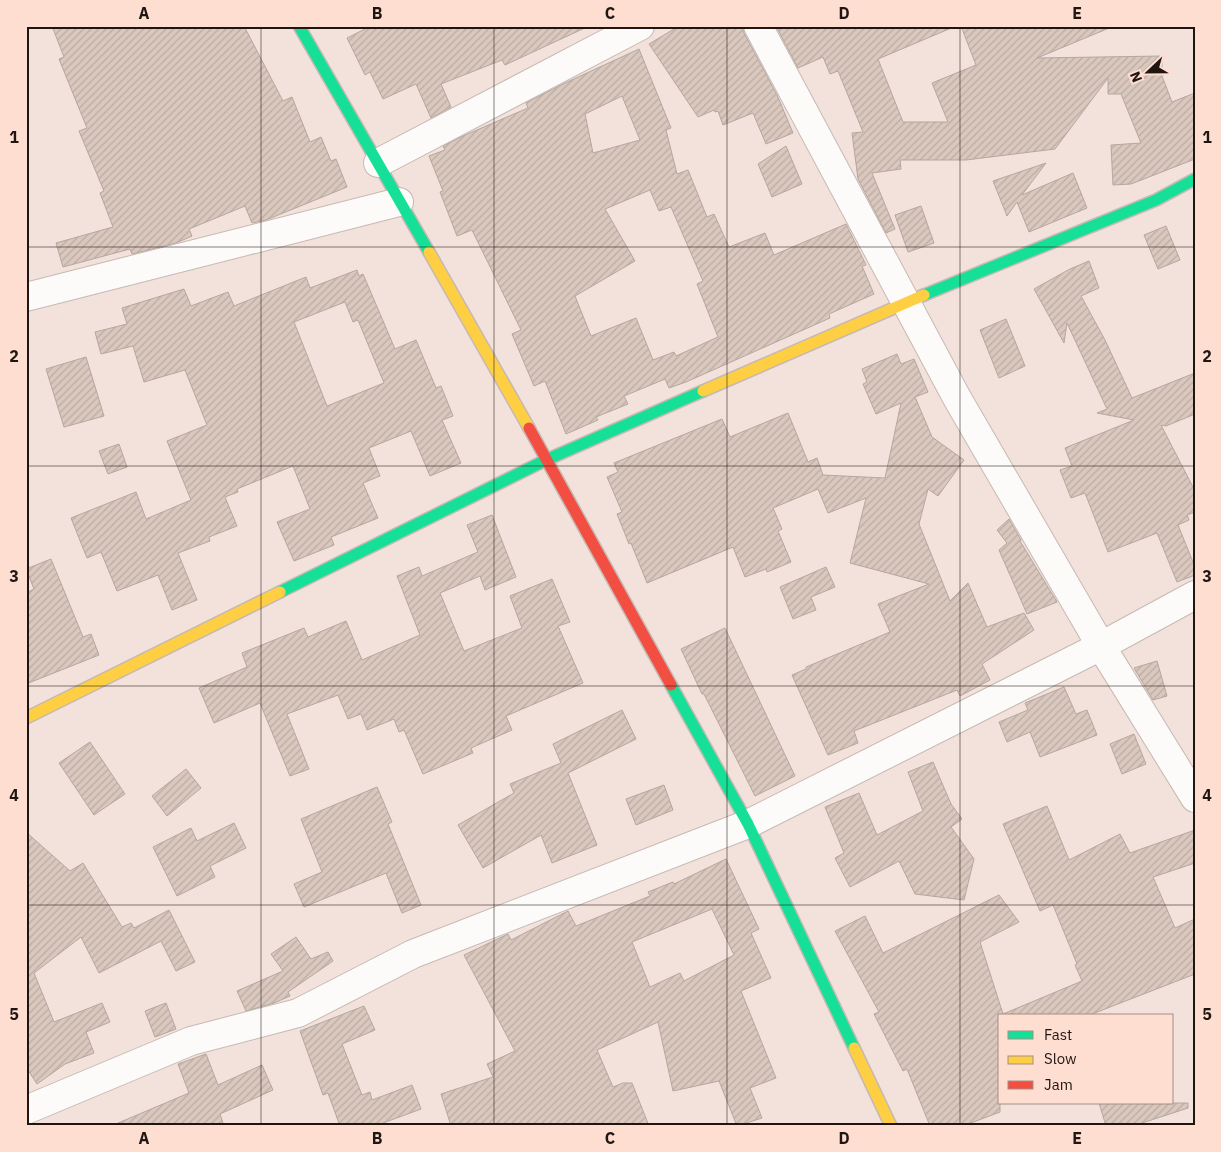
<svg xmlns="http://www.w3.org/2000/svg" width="1221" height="1152" font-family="'IBM Plex Sans',sans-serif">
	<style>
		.building { fill: url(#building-hatch); stroke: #b3a7a0; fill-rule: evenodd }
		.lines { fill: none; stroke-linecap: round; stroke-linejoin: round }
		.street-casing { stroke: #c6b9b3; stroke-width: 30 }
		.fast-casing { stroke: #c6b9b3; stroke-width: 14 }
		.slow-casing { stroke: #c6b9b3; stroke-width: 14 }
		.jam-casing { stroke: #c6b9b3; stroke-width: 14 }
		.street { stroke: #fdfbfa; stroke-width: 28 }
		.fast { stroke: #16e098; stroke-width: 11 }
		.slow { stroke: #ffcf43; stroke-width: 11 }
		.jam { stroke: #f24e42; stroke-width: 11 }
		.grid { fill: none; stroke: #201511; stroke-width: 1; stroke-opacity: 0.55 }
		.neatline { fill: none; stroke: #201511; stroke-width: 2 }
		.grid-label { font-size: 16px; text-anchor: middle; font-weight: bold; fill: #201511 }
	</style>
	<defs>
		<pattern id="building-hatch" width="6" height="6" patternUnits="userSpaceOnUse" patternTransform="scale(1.25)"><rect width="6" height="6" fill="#dac8be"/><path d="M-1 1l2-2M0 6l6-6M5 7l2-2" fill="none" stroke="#bbaba2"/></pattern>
	</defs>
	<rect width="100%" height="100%" fill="#f3e2db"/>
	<path class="building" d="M52 26H244L283 101 292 97 310 142 321 137 331 161 336 159 347 187 266 220 252 223 245 206 189 229 192 236 176 243 132 254 130 249 63 267 56 243 113 227 100 193 104 191 79 131 87 128 59 59 64 57Z
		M371 26H589L505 65 502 60 441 84 451 107 431 118 416 84 383 99 370 72 365 75 347 38Z
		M679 26H742L744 33 777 95 793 133 766 144 753 113 723 125 718 111 715 112 714 110 698 117 649 44Z
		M776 26H956L878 59 903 122H948L932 83 976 65 961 26H1114L1037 58 1162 56V76L1172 102 1195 93V159L1131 184 1113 185 1111 145 1141 143 1121 94H1108V78L1055 149 966 160H900L901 169 872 173 895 229 886 233 858 179 852 133 863 132 838 71 830 74 823 57 798 68Z
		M639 49 671 128 666 130 677 174 688 170 707 217 714 214 729 247 765 233 774 255 846 224 866 265 862 266 874 294 829 314 830 318 686 382 669 388 665 379 624 396 628 404 596 417 598 420 566 434 545 381 534 386 512 334 521 330 472 230 457 236 440 192 443 191 429 156 445 150 443 146 463 136 528 108 526 103 563 84ZM622 96 640 140 593 153 585 114ZM650 190 659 211 671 207 703 281 697 284 718 337 676 356 674 352 653 360 636 318 591 336 575 296 635 261 605 209Z
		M786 146 802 184 772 197 758 164Z
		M1046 163 1022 195 1073 173 1087 208 1029 232 1017 202 1007 216 993 181Z
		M921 206 934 243 908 252 895 215Z
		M1166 226 1180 260 1158 269 1144 235Z
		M1089 261 1099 288 1081 296 1105 340 1132 398 1195 373V414L1166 426 1161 425 1195 491V512L1187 515 1189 520 1178 525 1195 567V575L1177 582 1157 533 1108 552 1085 493 1071 498 1060 470 1072 466 1065 448 1134 420 1097 413 1107 409 1067 323 1064 343 1034 289 1070 269Z
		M357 270 359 276 363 274 395 349 416 340 436 388 441 386 453 416 442 420 461 463 430 476 411 431 369 448 380 476 363 483 378 518 331 537 334 545 294 561 277 522 310 509 293 466 237 489 238 492 225 497 237 526 209 537 210 541 178 553 197 600 172 610 158 575 117 591 101 552 87 558 71 518 136 492 146 519 191 500 167 441 207 425 185 370 144 382 133 346 101 354 95 332 127 324 122 308 184 289 191 306 228 292 234 306 306 277 310 288ZM345 302 353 322 358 320 384 383 327 406 294 322Z
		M1006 319 1025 366 999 378 980 330Z
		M897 354 901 364 914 359 928 392 915 397 932 437 964 460 938 496 928 489 919 524 950 601 968 583 987 627 1024 613 1034 630 982 664 990 680 960 696 957 690 854 731 858 743 828 755 792 675 806 669V667L890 632 878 604 929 584 850 563 866 498 828 513 818 489 773 508 782 529 778 531 791 562 767 572 766 569 745 577 733 547 647 583 631 543 629 544 617 514 622 512 607 477 618 472 614 463 722 419 730 437 788 413 808 462 817 458 823 475 885 478 901 403 876 414 863 384 867 382 862 369Z
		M86 357 104 416 64 427 46 369Z
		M119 444 127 467 108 474 99 451Z
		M492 515 516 577 485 590 480 576 440 593 464 651 522 628 510 596 552 579 570 622 558 626 583 683 506 716 512 730 471 748 473 753 423 774 404 730 399 732 394 719 367 730 361 714 348 719 338 695 287 714 309 769 290 776 260 703 214 723 199 688 247 667 242 653 304 628 308 637 346 621 362 660 420 635 397 576 419 567 422 576 478 552 467 525Z
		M1009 519 1021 540 1020 541 1057 602 1027 614 999 550 1007 543 997 530Z
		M51 559 83 637 91 634 99 655 26 684V593L34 589 26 569Z
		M826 567 835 587 811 597 816 610 793 619 780 587Z
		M725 628 795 776 755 796 704 694H702L681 649Z
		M1157 661 1167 696 1153 700 1134 668Z
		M1064 687 1076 714 1087 710 1097 735 1040 757 1030 732 1007 742 999 722 1028 710 1025 703Z
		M622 710 636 739 568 773 597 845 552 863 541 835 483 868 458 825 514 793 510 784 561 763 553 744Z
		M1134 734 1146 764 1122 774 1110 744Z
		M90 742 125 794 94 815 59 763Z
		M933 762 951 804 962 819 951 827 974 859 964 900 915 894 899 861 850 887 835 858 844 853 825 807 859 793 877 835 923 811 908 772Z
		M186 769 201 788 167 816 152 796Z
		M664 785 673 810 636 825 626 799Z
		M377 787 392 822 388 824 421 905 402 913 386 873 304 907 294 884 322 872 301 819Z
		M1047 806 1069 860 1120 834 1130 853 1195 830V863L1153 877 1175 928 1195 919V974L1087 1016H1000V1112L963 1126H930L907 1069 903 1071 874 1014 879 1012 835 931 865 916 883 953 999 895 1019 922 980 942 1003 1014 1082 981 1075 965 1077 964 1053 905 1040 911 1003 824Z
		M234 823 246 848 210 866 215 877 177 896 153 847 191 828 197 841Z
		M26 832 70 871 83 863 122 927 131 923 134 928 169 910 195 962 176 971 161 941 99 973 81 937 34 973 54 1022 102 1003 110 1022 86 1032 94 1053 65 1064 37 1084 26 1067Z
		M726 859 759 929 751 933 771 978 741 991 776 1078 750 1088 762 1118 737 1126 719 1081 673 1091 658 1022 597 1050 613 1087 623 1083H632L649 1126H451L441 1094 493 1077 487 1064 515 1051 464 955 508 934 511 940 568 911 576 926 650 896 648 892 673 882 674 884ZM712 909 734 955 684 981 680 973 650 987 632 942Z
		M296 937 311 959 328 952 333 961 288 992 290 996 274 1003 246 1011 237 991 283 971 271 954Z
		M166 1003 176 1029 155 1037 145 1011Z
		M364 1006 375 1030 342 1044 362 1095 370 1092 372 1100 412 1085 421 1109 375 1126H340L328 1093 323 1095 300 1031Z
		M206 1054 218 1085 262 1065 273 1090 220 1114 224 1126H111L189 1093 178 1064Z
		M1099 1103H1188V1108L1133 1126H1106Z"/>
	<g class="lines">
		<g class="street-casing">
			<path id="street" d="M758 26 957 398 1101 646 1195 798
				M378 163 640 26
				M26 297 399 202
				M26 1110 191 1041 298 1013 413 954 748 824 1101 646 1195 595"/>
		</g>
		<g class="fast-casing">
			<path id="fast" d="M299 26 429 252
				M924 295 1156 200 1195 179
				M280 592 546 460 703 391
				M671 685 748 824 854 1048"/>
		</g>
		<g class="slow-casing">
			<path id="slow" d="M429 252 529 428
				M703 391 924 295
				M26 718 280 592
				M854 1048 891 1126"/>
		</g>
		<g class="jam-casing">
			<path id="jam" d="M529 428 671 685"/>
		</g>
		<use href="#street" class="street"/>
		<use href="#fast" class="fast"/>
		<use href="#slow" class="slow"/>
		<use href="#jam" class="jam"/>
	</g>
	<path class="grid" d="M261 26V1126M494 26V1126M727 26V1126M960 26V1126M26 247H1195M26 466H1195M26 686H1195M26 905H1195"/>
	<rect width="1221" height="1152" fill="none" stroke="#fdded1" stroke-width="55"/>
	<rect x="998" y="1014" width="175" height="90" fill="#fdded1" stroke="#a58e84"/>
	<rect x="1008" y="1031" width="25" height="8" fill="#16e098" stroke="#a58e84"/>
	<text x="1044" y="1040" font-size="15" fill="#201511">Fast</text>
	<rect x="1008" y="1056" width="25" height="8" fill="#ffcf43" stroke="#a58e84"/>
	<text x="1044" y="1064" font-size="15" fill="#201511">Slow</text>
	<rect x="1008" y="1081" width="25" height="8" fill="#f24e42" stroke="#a58e84"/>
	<text x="1044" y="1090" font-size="15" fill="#201511">Jam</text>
	<g transform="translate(1148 72) rotate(248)" stroke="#fdded1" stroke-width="4" paint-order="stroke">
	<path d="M0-4L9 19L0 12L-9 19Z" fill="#201511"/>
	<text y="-8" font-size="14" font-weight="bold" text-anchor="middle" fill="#201511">N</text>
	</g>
	<rect x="28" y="28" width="1166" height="1096" class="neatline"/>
	<g class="grid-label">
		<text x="144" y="19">A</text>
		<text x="377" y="19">B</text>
		<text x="610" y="19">C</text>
		<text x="844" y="19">D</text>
		<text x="1077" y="19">E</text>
		<text x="14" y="143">1</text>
		<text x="1207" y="143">1</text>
		<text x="14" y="362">2</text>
		<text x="1207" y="362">2</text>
		<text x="14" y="582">3</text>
		<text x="1207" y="582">3</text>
		<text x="14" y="801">4</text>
		<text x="1207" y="801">4</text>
		<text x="14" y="1020">5</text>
		<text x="1207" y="1020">5</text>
		<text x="144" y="1144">A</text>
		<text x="377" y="1144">B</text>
		<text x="610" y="1144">C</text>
		<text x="844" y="1144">D</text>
		<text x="1077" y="1144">E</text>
	</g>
</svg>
